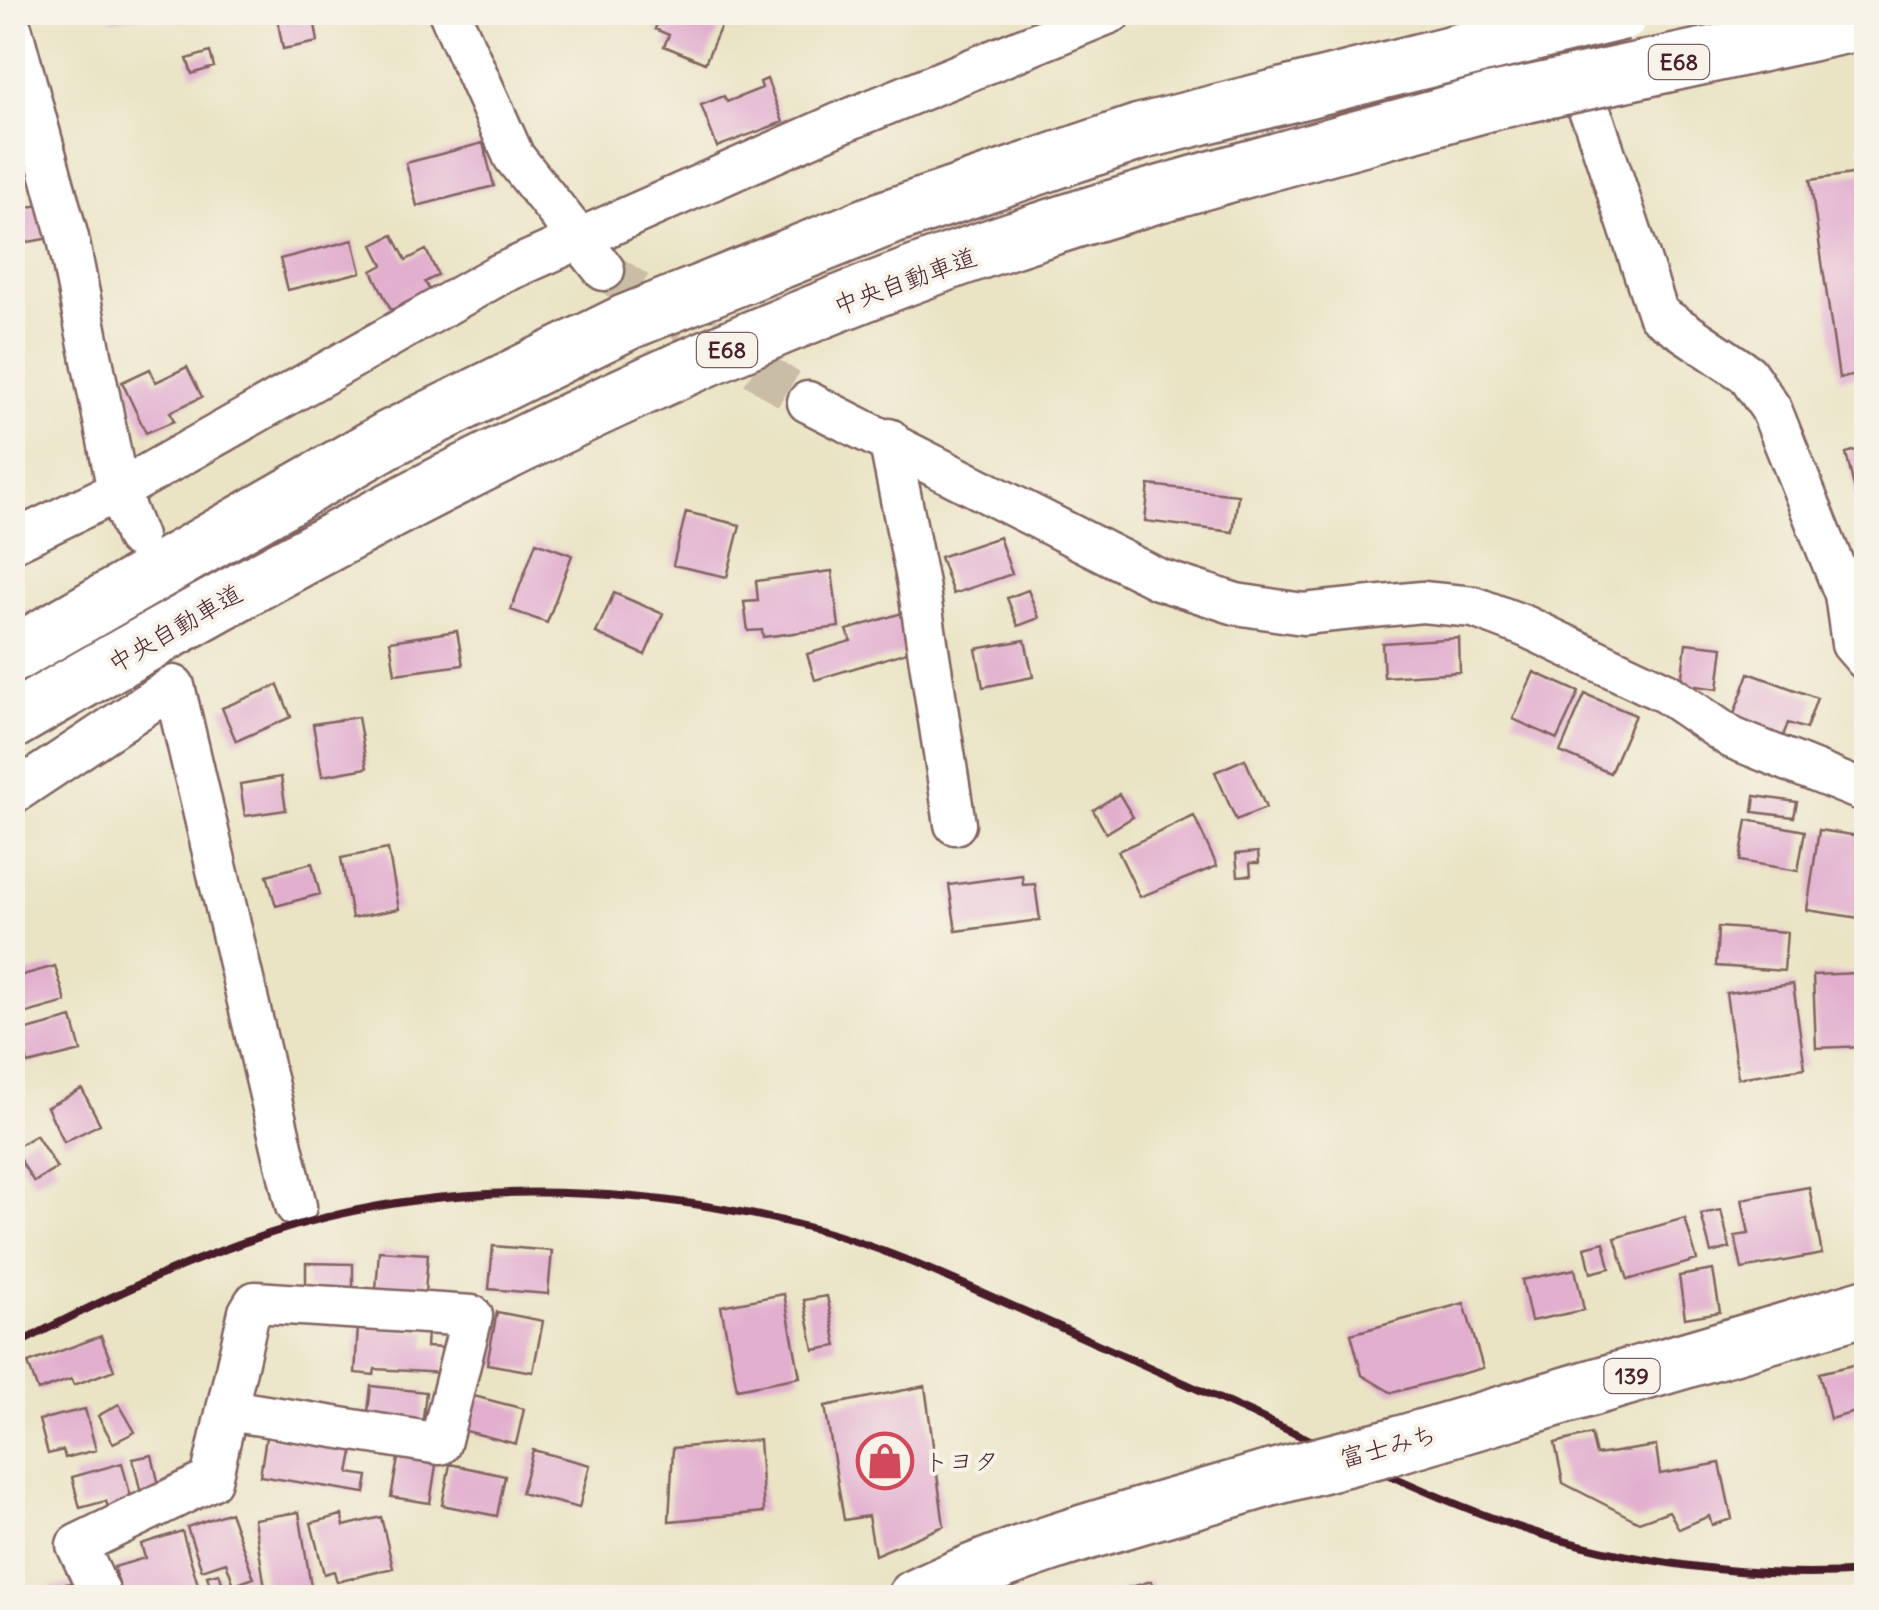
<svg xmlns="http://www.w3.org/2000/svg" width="1879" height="1610" font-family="Delius,'Klee One',sans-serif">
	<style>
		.building { fill: #e2afcf }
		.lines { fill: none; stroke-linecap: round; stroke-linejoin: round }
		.minor-tunnel { stroke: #cabda6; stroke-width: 40; stroke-dasharray: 40 20; stroke-linecap: butt }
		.minor-casing { stroke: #826461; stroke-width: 45 }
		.highway-casing { stroke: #826461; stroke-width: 60 }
		.minor { stroke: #fff; stroke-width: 40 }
		.highway { stroke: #fff; stroke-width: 55 }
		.rail { stroke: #4a1f2b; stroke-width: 8 }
		.highway-bridge-casing { stroke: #826461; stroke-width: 60; stroke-linecap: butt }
		.highway-bridge { stroke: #fff; stroke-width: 55 }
		.labels { text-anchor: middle; stroke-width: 8; stroke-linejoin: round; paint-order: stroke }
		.shield { fill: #f7f3e8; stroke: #7e5f64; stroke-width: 2.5 }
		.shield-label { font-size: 22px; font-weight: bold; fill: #4a1f2b }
		.street-label { font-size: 25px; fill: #4a1f2b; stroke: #f7f3e8 }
		.poi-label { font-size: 25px; fill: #4a1f2b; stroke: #f7f3e8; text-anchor: start }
	</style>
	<rect width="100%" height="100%" fill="#f7f3e8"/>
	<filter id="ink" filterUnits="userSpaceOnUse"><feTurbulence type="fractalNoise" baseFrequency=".01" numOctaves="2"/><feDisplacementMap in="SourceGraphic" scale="20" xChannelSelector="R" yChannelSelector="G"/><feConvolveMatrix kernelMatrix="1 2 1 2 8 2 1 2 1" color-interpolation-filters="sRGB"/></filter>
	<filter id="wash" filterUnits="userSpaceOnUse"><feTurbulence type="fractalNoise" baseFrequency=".0048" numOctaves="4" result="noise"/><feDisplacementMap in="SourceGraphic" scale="40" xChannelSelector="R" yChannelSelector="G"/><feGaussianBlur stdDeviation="2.25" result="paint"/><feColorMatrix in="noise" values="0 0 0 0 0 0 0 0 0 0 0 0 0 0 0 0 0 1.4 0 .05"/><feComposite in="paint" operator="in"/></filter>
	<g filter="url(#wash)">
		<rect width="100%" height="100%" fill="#eae4c5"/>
		<g id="blocks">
			<path class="building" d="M111 12H141V14L112 20Z
				M276 12H313L318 42 283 49Z
				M661 12 726 14 705 63 664 46 669 35 655 29Z
				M210 52 214 67 192 74 187 59Z
				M767 79 783 122 717 147 701 105 724 96 727 102 762 88 760 82Z
				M23 121 29 164 12 166V123Z
				M483 143 494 186 417 206 406 163Z
				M1866 172V374L1839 378 1810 180Z
				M45 204 50 238 12 245V210Z
				M393 235 406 260 426 250 438 275 425 282 430 291 391 310 372 271 383 265 373 245Z
				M353 240 361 272 288 290 280 259Z
				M187 367 202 397 170 412 174 421 146 433 122 382 150 369 156 382Z
				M1866 447V525L1863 526 1846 453Z
				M1149 485 1238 495 1233 532 1145 521Z
				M686 512 740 525 727 577 673 565Z
				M999 537 1012 574 953 594 940 557Z
				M536 542 572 555 547 623 511 610Z
				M832 571 839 627 763 637 762 630 748 631 744 602 758 601 756 581Z
				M1028 590 1039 618 1018 626 1007 598Z
				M614 593 663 614 645 655 596 633Z
				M905 612 917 649 815 680 807 654 851 641 847 630Z
				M457 631 463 665 395 674 390 641Z
				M1459 638 1460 672 1384 677 1382 643Z
				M1025 640 1033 677 983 687 976 649Z
				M1686 643 1723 647 1718 689 1681 684Z
				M1534 672 1579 692 1557 739 1513 719Z
				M1749 673 1817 698 1806 729 1788 723 1780 744 1730 725Z
				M278 685 291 717 236 741 222 708Z
				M1585 694 1635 715 1610 773 1560 752Z
				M358 717 367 768 322 776 313 724Z
				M1245 759 1266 808 1236 820 1215 772Z
				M281 777 286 810 245 816 240 784Z
				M1119 794 1133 817 1106 833 1093 810Z
				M1755 796 1797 802 1794 817 1753 812Z
				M1194 816 1217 866 1140 897 1118 851Z
				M1747 820 1805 831 1798 871 1740 861Z
				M1819 830 1866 837V919L1807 910Z
				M388 849 399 909 352 918 341 858Z
				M1258 852 1259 863H1250L1251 875 1238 876 1236 854Z
				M312 863 320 894 276 906 267 875Z
				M1022 875 1023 885 1035 884 1040 920 956 931 949 885Z
				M1718 927 1787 932 1784 971 1716 966Z
				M55 966 66 1002 17 1016 12 978Z
				M1858 973V986H1866V1046L1816 1048 1813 975Z
				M1793 984 1805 1068 1738 1078 1726 993Z
				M72 1018 81 1051 28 1064 20 1032Z
				M82 1089 100 1124 64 1142 47 1107Z
				M36 1135 57 1168 34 1182 13 1149Z
				M1809 1187 1822 1254 1742 1269 1735 1236 1749 1234 1742 1199Z
				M1721 1210 1730 1248 1711 1253 1701 1214Z
				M1685 1218 1697 1260 1628 1280 1615 1238Z
				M1604 1242 1610 1268 1591 1273 1585 1247Z
				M493 1246 552 1251 548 1294 489 1289Z
				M379 1251 428 1254 425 1293 376 1290Z
				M306 1263 353 1264V1290L306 1289Z
				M1575 1269 1584 1310 1531 1321 1522 1280Z
				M1713 1270 1720 1312 1685 1318 1679 1276Z
				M784 1294 800 1377 737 1389 721 1306Z
				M827 1296 837 1346 814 1350 804 1300Z
				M1464 1303 1483 1368 1392 1393 1362 1375 1351 1334Z
				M497 1312 543 1321 533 1372 487 1364Z
				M358 1327 427 1332 426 1347 445 1348 443 1373 375 1369 374 1375 355 1373Z
				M101 1336 114 1370 74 1385 71 1379 38 1391 28 1363Z
				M1866 1362V1409L1830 1419 1819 1373Z
				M371 1386 426 1392 422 1427 367 1421Z
				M925 1386 944 1526 875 1555 868 1516 844 1520 825 1406Z
				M470 1395 524 1409 516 1444 462 1430Z
				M119 1404 135 1432 113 1443 98 1416Z
				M85 1409 96 1450 65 1458 63 1450 48 1454 39 1420Z
				M1591 1434 1596 1455 1656 1446 1660 1474 1720 1463 1732 1519 1712 1525 1709 1516 1679 1529 1669 1511 1639 1522 1563 1483 1555 1443Z
				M266 1437 354 1447 349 1473 368 1476 365 1493 260 1476Z
				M759 1440 764 1512 669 1521 673 1448Z
				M533 1450 590 1465 579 1508 521 1493Z
				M399 1453 437 1459 430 1503 391 1497Z
				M152 1455 161 1494 142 1498 133 1459Z
				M122 1463 133 1505 109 1511 106 1501 80 1508 72 1477Z
				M450 1464 505 1476 497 1516 442 1505Z
				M230 1512 254 1578 234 1585 226 1562 202 1570 187 1527Z
				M299 1512 311 1587 266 1594 254 1519Z
				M342 1515 344 1526 381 1517 393 1568 337 1582 334 1571 324 1574 311 1523Z
				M182 1531 202 1598H123L114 1567 145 1558 141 1544Z
				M219 1573 225 1591 213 1595 207 1576Z
				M1151 1581 1156 1598H1120L1118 1591Z
				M70 1583 74 1598H19V1596Z
				M1243 1590 1245 1598H1222L1221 1597Z"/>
		</g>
	</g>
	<g filter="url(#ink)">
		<use href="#blocks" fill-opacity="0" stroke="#826461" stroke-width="2.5"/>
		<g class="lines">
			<path class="minor-tunnel" d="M604 270 808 402"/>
			<g class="minor-casing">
				<path id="minor" d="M449 12 514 157 604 270
					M1544 12 1594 121 1658 314 1747 374 1771 409 1845 594 1852 644 1866 660
					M12 31 68 238 118 491 136 537
					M808 402 1158 579 1236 604 1303 614 1422 602 1474 607 1527 627 1666 693 1732 738 1866 792
					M889 439 918 584 955 824
					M12 542 118 491 498 275 838 124 1112 12
					M12 794 174 686 296 1206
					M102 1598 77 1545 211 1480 249 1312 255 1302 472 1316 440 1444 229 1410"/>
			</g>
			<g class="highway-casing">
				<path id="highway" d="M12 655 389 439 627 322 887 218 1140 132 1485 45
					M12 721C302 552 596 393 910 276 1100 205 1297 156 1492 102
					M1397 1445 1866 1307
					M915 1598C1026 1543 1149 1515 1267 1479"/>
			</g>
			<use href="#minor" class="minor"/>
			<use href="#highway" class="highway"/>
			<path class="rail" d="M12 1347C105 1298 200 1253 301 1224 463 1177 653 1186 815 1229 890 1249 962 1284 1033 1315 1126 1357 1218 1398 1310 1440 1379 1470 1447 1503 1518 1527 1626 1563 1753 1580 1866 1572"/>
			<g class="highway-bridge-casing">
				<path id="highway-bridge" d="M1485 45 1622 12
					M1492 102 1866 21
					M1267 1479 1397 1445"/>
			</g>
			<use href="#highway-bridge" class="highway-bridge"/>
		</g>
	</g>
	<defs>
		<g id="shop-ring" transform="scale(2.875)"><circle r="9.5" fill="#f7f3e8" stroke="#d1495b" stroke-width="1.5"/><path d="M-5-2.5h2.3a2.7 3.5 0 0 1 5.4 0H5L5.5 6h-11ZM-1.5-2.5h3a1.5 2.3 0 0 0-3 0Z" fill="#d1495b"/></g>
	</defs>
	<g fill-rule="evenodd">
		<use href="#shop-ring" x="885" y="1461"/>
	</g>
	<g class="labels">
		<g class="shield">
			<rect x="1649" y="45" width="60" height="34" rx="8"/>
			<rect x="697" y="333" width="60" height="34" rx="8"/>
			<rect x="1604.5" y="1359" width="55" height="34" rx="8"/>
		</g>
		<g class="shield-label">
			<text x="1679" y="70">E68</text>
			<text x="727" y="358">E68</text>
			<text x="1632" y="1384">139</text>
		</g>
		<g class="street-label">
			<text transform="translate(905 281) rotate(-20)" y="9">中央自動車道</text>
			<text transform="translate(175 628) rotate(-30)" y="9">中央自動車道</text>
			<text transform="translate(1388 1446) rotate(-15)" y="9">富士みち</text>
		</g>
		<g class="poi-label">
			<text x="924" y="1470">トヨタ</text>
		</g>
	</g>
	<rect width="1879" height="1610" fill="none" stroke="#f7f3e8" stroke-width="50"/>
</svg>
